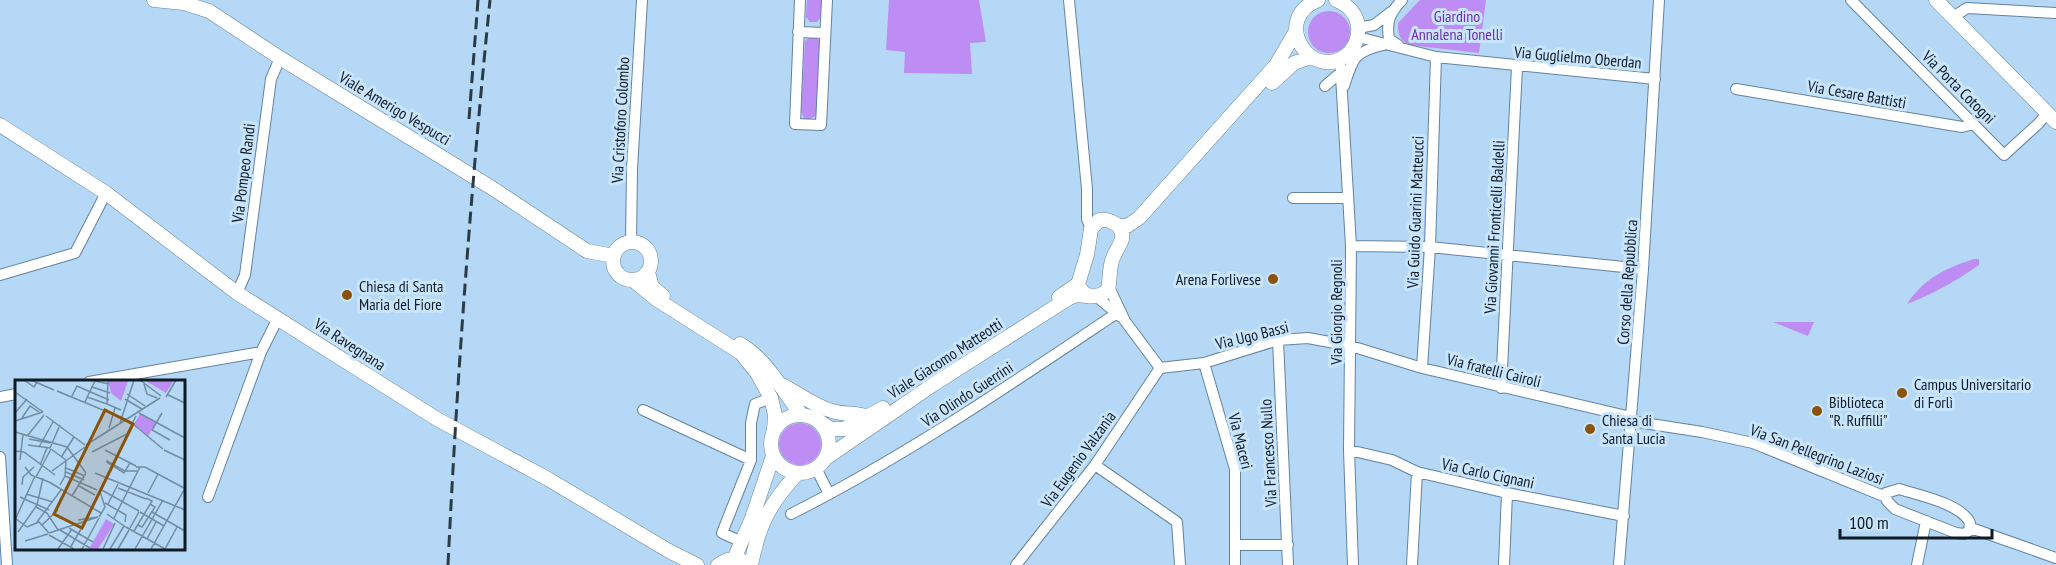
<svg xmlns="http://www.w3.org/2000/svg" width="2056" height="565" font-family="'PT Sans Narrow',sans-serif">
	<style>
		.green { fill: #bd8df4 }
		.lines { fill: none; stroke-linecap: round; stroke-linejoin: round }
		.minor-casing { stroke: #63839f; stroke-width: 12 }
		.major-casing { stroke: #63839f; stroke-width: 15 }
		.minor { stroke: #fff; stroke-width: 10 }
		.major { stroke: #fff; stroke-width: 14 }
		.rail { stroke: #2b3c49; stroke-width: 3; stroke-dasharray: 12 6; stroke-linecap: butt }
		.poi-dot { fill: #8b5209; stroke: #c9e5fd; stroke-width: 2 }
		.labels { text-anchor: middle; stroke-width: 6; stroke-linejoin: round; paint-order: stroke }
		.park-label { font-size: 16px; fill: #712bab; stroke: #c9e5fd }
		.street-label { font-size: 16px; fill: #0e1b25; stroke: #c9e5fd }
		.poi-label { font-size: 16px; fill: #0e1b25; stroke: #c9e5fd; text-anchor: start }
		.inset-road { fill: none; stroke: #728ca2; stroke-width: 1.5 }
		.view { fill: #8b5209; fill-opacity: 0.15; stroke: #8b5209; stroke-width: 3 }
		.inset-edge { fill: none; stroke: #0e1b25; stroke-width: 3 }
	</style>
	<rect width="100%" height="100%" fill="#b5d8f6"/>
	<path class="green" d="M807 0H824L823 15 817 22H810L806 17Z
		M889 0H979L986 42 970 43 972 74 904 73 905 52 886 50Z
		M1420 0H1486L1479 53 1409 45C1399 40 1398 34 1398 23Z
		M1308 32a21 21 0 1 1 42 0a21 21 0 1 1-42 0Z
		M810 37 817 38 821 42 816 116 810 119H804L801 111 805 41Z
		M1974 259H1979V265C1956 281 1933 294 1907 304 1924 278 1946 268 1974 259Z
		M1773 322H1814L1808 336Z
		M779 444a21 21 0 1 1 42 0a21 21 0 1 1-42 0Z"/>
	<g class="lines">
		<g class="minor-casing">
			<path id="minor" d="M800 0 795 124 821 125 827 0
				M1069 0 1087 189V219L1091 229
				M1851 0 2004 155 2039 123 2047 113
				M1953 17 1967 8 2056 13
				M1358 28 1374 25 1391 12
				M798 32 825 33
				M1358 37 1436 57 1655 79
				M1398 45 1389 39C1386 21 1390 13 1402 0
				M1340 59 1351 246 1349 450 1353 565
				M1325 86 1340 73
				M1344 86C1353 59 1353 52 1383 45
				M1736 89 1962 127 1974 124
				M1293 198H1348
				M631 242 632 169 642 0
				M1351 246 1430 247 1643 269
				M0 275 75 253 106 193
				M1109 287 1125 321 1160 368
				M237 293 245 275 271 79 280 58
				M1097 297 1121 317
				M1278 340 1288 565
				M1204 363 1235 469V565
				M1160 368 1204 363 1278 340 1308 338 1351 346 1422 368 1631 417
				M1422 368 1430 247 1436 57
				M89 382 261 352
				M1501 388 1517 67
				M0 397 16 394
				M643 410 751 460
				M1631 421 1702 432 1753 443 1886 497
				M1349 450 1392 460 1417 472 1507 493 1624 516
				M0 457 7 565
				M1095 465 1177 522 1180 565
				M816 468 829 494
				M1899 489C1918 495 1962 504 1970 523L1969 531 1964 534 1956 533 1895 509 1887 501 1886 493Z
				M208 497 261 352 278 318
				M791 514C906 456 1011 384 1117 313
				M1971 528 2056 558
				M742 542 722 533 751 460V423L755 404 771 398
				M1235 545H1288
				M1016 565 1095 465 1160 368
				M1412 565 1417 472
				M1504 565 1507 493
				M1619 565 1643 269 1659 0
				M1917 565 1926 521"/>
		</g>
		<g class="major-casing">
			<path id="major" d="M154 0 184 3 209 11 280 58 492 188 587 251 614 256
				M1318 0C1269 20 1313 86 1349 53 1355 46 1359 37 1358 27 1357 14 1348 5 1336 0
				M1936 0 2056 122
				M1272 83 1294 63 1311 57
				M0 125 106 193 237 293 437 419 548 479 669 551 697 565
				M1099 220C1110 219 1124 225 1122 239 1120 246 1114 253 1112 261 1109 271 1110 281 1108 290 1096 300 1084 298 1078 284L1087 255 1091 229Z
				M1118 226H1127L1139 218 1276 65 1296 31
				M613 261a19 19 0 1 1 38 0a19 19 0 1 1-38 0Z
				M648 272 652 287 663 296
				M633 280 656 299 741 353 757 373 771 398 775 415 774 429
				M1059 297 1078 284
				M740 344C767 360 782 390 801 414
				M782 385C798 393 814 406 832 411 845 415 855 412 869 417
				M771 444a29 29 0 1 1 58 0a29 29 0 1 1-58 0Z
				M816 419 831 429H844L883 408
				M826 458 934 384 1069 298 1077 295 1087 296
				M734 559 752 518 773 456
				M718 565 727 560H741
				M751 565C759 524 770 503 798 473"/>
		</g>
		<use href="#minor" class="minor"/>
		<use href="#major" class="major"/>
		<path class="rail" d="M469 119 478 0
			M448 565C457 376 471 188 490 0"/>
	</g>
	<g class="poi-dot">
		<circle cx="1273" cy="279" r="6"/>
		<circle cx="347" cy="295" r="6"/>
		<circle cx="1902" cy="393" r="6"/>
		<circle cx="1817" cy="411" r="6"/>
		<circle cx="1590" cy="429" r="6"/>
	</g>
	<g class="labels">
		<g class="park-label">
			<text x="1457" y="22">Giardino<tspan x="1457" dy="18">Annalena Tonelli</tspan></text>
		</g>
		<g class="street-label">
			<text transform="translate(1578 57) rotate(5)" y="6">Via Guglielmo Oberdan</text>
			<text transform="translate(1959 87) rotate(45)" y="6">Via Porta Cotogni</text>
			<text transform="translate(1857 94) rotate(10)" y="6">Via Cesare Battisti</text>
			<text transform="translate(395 108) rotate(31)" y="6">Viale Amerigo Vespucci</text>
			<text transform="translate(620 120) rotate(-87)" y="6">Via Cristoforo Colombo</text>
			<text transform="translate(243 173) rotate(-83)" y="6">Via Pompeo Randi</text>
			<text transform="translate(1415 212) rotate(-88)" y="6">Via Guido Guarini Matteucci</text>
			<text transform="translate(1494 227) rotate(-87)" y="6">Via Giovanni Fronticelli Baldelli</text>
			<text transform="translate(1627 282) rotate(-86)" y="6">Corso della Repubblica</text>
			<text transform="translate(1336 312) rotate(-90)" y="6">Via Giorgio Regnoli</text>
			<text transform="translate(1252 335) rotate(-14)" y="6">Via Ugo Bassi</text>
			<text transform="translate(350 344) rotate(33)" y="6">Via Ravegnana</text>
			<text transform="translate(945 358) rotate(-33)" y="6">Viale Giacomo Matteotti</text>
			<text transform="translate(1494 370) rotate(14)" y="6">Via fratelli Cairoli</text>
			<text transform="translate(967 394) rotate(-33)" y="6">Via Olindo Guerrini</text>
			<text transform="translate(1241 441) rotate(76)" y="6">Via Maceri</text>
			<text transform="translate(1268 453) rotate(-93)" y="6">Via Francesco Nullo</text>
			<text transform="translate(1817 454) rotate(21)" y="6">Via San Pellegrino Laziosi</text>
			<text transform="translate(1078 459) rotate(-54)" y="6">Via Eugenio Valzania</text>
			<text transform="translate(1488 473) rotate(12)" y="6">Via Carlo Cignani</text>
		</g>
		<g class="poi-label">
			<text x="1261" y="285" text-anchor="end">Arena Forlivese</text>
			<text x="359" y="292">Chiesa di Santa<tspan x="359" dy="18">Maria del Fiore</tspan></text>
			<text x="1914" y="390">Campus Universitario<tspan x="1914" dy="18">di Forlì</tspan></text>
			<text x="1829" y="408">Biblioteca<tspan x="1829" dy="18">"R. Ruffilli"</tspan></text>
			<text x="1602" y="426">Chiesa di<tspan x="1602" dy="18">Santa Lucia</tspan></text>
		</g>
	</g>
	<g transform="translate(15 380)">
		<rect width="170" height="170" fill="#b5d8f6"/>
		<path d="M93 0 113 1 106 21 96 13ZM129 0H159L151 13ZM125 34 141 43 133 56 119 44ZM91 139 99 144 83 169H74Z" fill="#bd8df4"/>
		<path class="inset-road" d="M9 0 19 7 22 2M16 0 39 10M93 0 92 24 106 30M125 0 146 16M129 4 132 14 142 18M77 7 80 1 94 4M42 11 112 40M0 12 28 32M112 14 130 26M153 15 170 23M57 16 62 6 94 20M72 17 92 24M151 17 161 0M110 19 127 29M70 22 77 7 95 13M0 33 12 19M124 33 170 58M147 33 137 50 155 60M31 36 70 65M7 38 15 26 24 32M0 41 28 32M105 43 119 0M118 44 148 69M94 48 100 28M0 52 52 67 71 93M13 55 29 35M14 59 35 63M13 65 35 68M71 65 145 18M24 67 38 42M35 68 45 45M36 69 51 80M90 70 121 86M149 70 170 80M0 71 9 72 40 95M77 72 112 54 121 36M47 76 59 57M5 80 8 54M92 81 110 91 109 93 92 82ZM115 83 110 91H122M25 85 32 68M10 87 16 95 34 102M121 87H130L169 108M51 88 70 96M37 91 70 67M51 92 69 100M80 93 170 130M50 96 82 110M21 97 36 69M34 102 86 133M7 105 8 97 19 87M45 105 50 96 51 80M64 106 80 115M103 108 131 119M85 109 124 131M133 113 143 94M11 114 38 122M57 116 71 93M5 117 34 130M90 123 111 135 110 142M93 124 104 102M21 127 32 133 43 150M125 132 149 146M137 132 170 151M92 134 112 148M84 137 90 127 85 112M1 138 20 96M99 138 125 87M1 139 12 147 24 142 34 153M63 140 83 137M22 142 46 110M27 145 43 130M123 145 127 147 140 127 135 124M111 147 150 169M54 148 78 162M115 148 124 132M45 150 75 168M119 151 137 121 131 118M3 152 22 125 28 98M34 153 83 137M34 155 59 169M132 159 141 142M10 161 33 154M55 168 66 149M43 169 57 149M67 169 84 138M88 169 100 143M95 169 109 146M103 169 114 150M120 169 148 120M136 169 169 110M150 169 162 147"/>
		<path class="view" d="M90 30 118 44 67 148 39 134Z"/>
		<rect width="170" height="170" class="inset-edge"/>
	</g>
	<path d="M1840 529v9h152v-9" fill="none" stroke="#0e1b25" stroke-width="3"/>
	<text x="1849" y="529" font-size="18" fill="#0e1b25" stroke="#c9e5fd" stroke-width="4.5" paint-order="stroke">100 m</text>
</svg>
